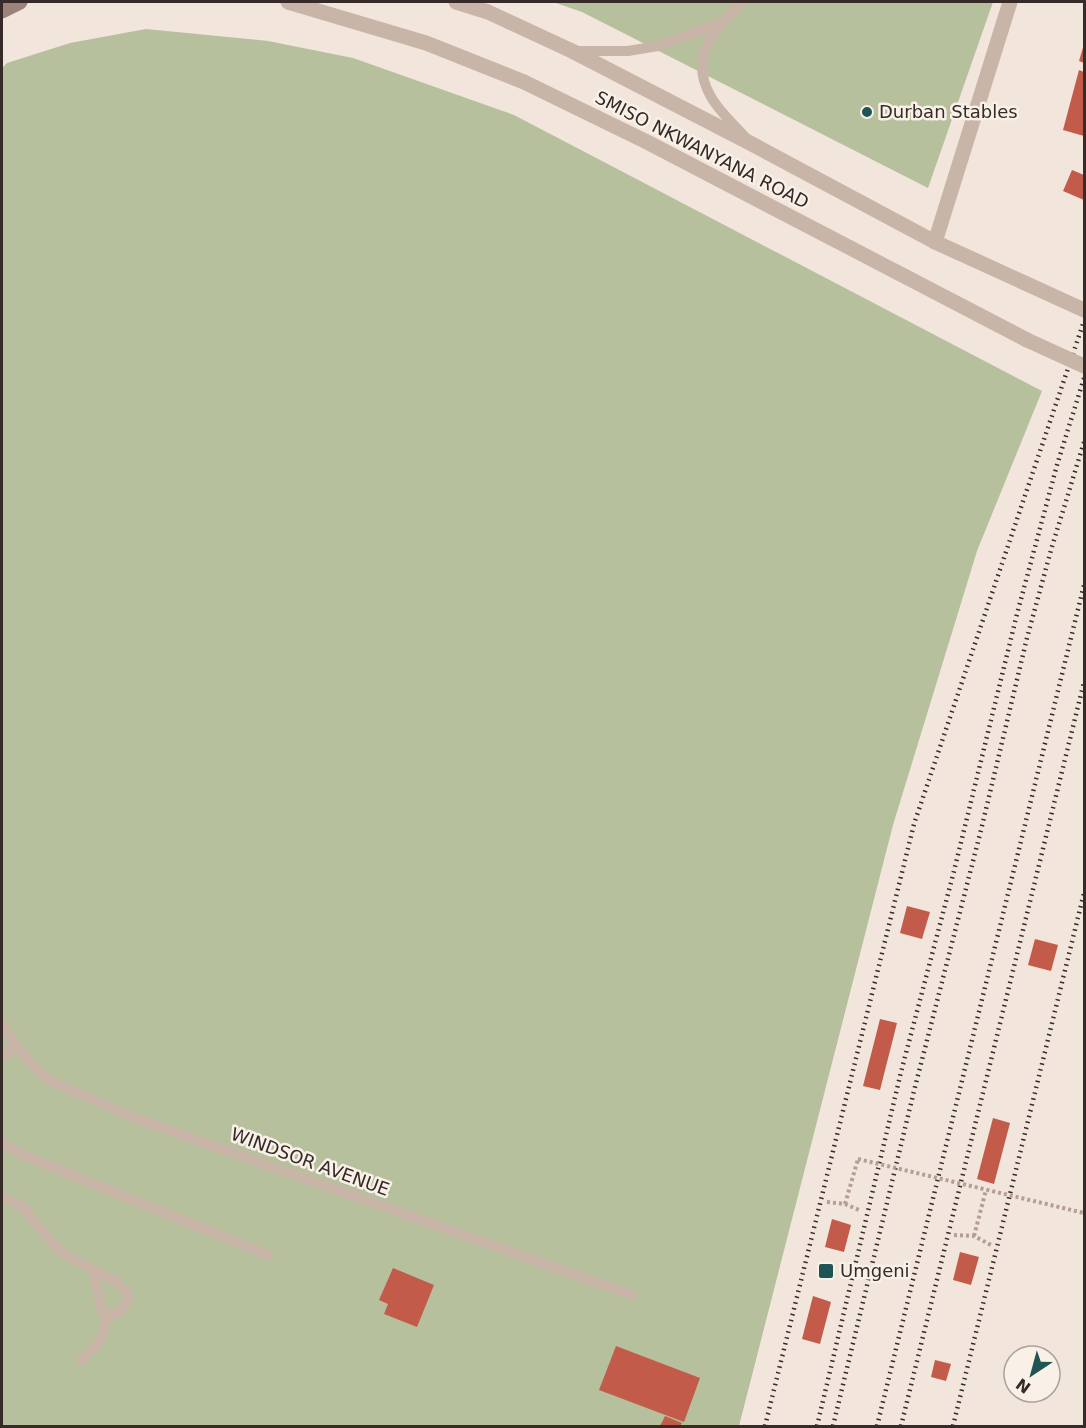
<svg xmlns="http://www.w3.org/2000/svg" width="1086" height="1428" font-family="'DejaVu Sans',sans-serif">
	<style>
		.green { fill: #b7c09c }
		.building { fill: #c25b49 }
		.lines { fill: none; stroke-linecap: round; stroke-linejoin: round }
		.path { stroke: #b59e92; stroke-width: 4; stroke-dasharray: 3 3; stroke-linecap: butt }
		.service { stroke: #c9b4a8; stroke-width: 10 }
		.minor { stroke: #c9b4a8; stroke-width: 15 }
		.tertiary { stroke: #c9b4a8; stroke-width: 15 }
		.secondary { stroke: #9c8379; stroke-width: 15 }
		.rail { stroke: #362b28; stroke-width: 4.5; stroke-dasharray: 1.5 4.5; stroke-linecap: butt }
		.path-bridge { stroke: #b59e92; stroke-width: 4; stroke-dasharray: 3 3; stroke-linecap: butt }
		.tertiary-bridge { stroke: #c9b4a8; stroke-width: 15 }
		.poi-dot { fill: #1f5655; stroke: #f9f0e8; stroke-width: 2 }
		.labels { text-anchor: middle; stroke-width: 5; stroke-linejoin: round; paint-order: stroke }
		.poi-label { font-size: 18px; fill: #362b28; stroke: #f9f0e8; text-anchor: start }
		.street-label { font-size: 18px; fill: #362b28; stroke: #f9f0e8 }
	</style>
	<rect width="100%" height="100%" fill="#f1e5dc"/>
	<path class="green" d="M553 2H993L928 188 582 12Z
		M146 29 268 41 353 58 514 115 1042 391 977 551 893 825 739 1426H2V68L7 63 70 43Z"/>
	<path class="building" d="M1084 44V63L1079 61Z
		M1079 70 1084 72V136L1063 130Z
		M1072 170 1084 175V200L1063 191Z
		M907 906 930 912 922 939 900 933Z
		M1035 939 1058 945 1051 971 1028 965Z
		M880 1019 897 1023 880 1090 863 1086Z
		M993 1118 1010 1123 994 1184 977 1179Z
		M832 1219 851 1225 844 1252 825 1247Z
		M960 1252 979 1257 971 1285 953 1280Z
		M393 1268 434 1285 417 1327 384 1314 388 1304 379 1300Z
		M813 1296 831 1302 820 1344 802 1339Z
		M616 1346 700 1378 684 1422 599 1390Z
		M935 1360 951 1364 946 1381 931 1377Z
		M665 1416 682 1423 680 1426H660Z"/>
	<g class="lines">
		<path class="path" d="M827 1202 845 1204 859 1210
			M845 1204 858 1159
			M954 1235 974 1236 991 1245
			M974 1236 986 1190"/>
		<path class="service" d="M742 2C716 29 688 55 710 95 718 111 735 125 746 138
			M574 51H628L658 46 722 22
			M2 1023 16 1046 42 1075 55 1083 135 1118 632 1295
			M2 1058 16 1046
			M2 1143 21 1154 268 1255
			M2 1197 23 1207 54 1245 66 1255 118 1283 127 1293 129 1299 119 1313 112 1315 102 1311 93 1269
			M81 1360C98 1344 106 1339 106 1314"/>
		<path class="minor" d="M935 242 1010 2"/>
		<path class="tertiary" d="M288 2 426 43 524 82 647 142 1027 340
			M456 2 488 12 572 51 750 143 935 242 1084 310"/>
		<path class="secondary" d="M2 11 20 2"/>
		<path class="rail" d="M765 1426 914 824 1084 321
			M817 1426 901 1072 953 875 1017 614 1057 465 1084 378
			M833 1426 915 1087 981 830 1027 638 1051 550 1084 442
			M877 1426 1084 585
			M901 1426 1084 682
			M953 1426 1084 893"/>
		<path class="path-bridge" d="M858 1159 1084 1213"/>
		<path class="tertiary-bridge" d="M1027 340 1084 366"/>
	</g>
	<g class="poi-dot">
		<circle cx="867" cy="112" r="6"/>
		<rect x="818" y="1263" width="16" height="16" rx="3"/>
	</g>
	<g class="labels">
		<g class="poi-label">
			<text x="879" y="118">Durban Stables</text>
			<text x="840" y="1277">Umgeni</text>
		</g>
		<g class="street-label">
			<text transform="translate(702 150) rotate(27)" y="6">SMISO NKWANYANA ROAD</text>
			<text transform="translate(310 1162) rotate(20)" y="6">WINDSOR AVENUE</text>
		</g>
	</g>
	<rect width="1086" height="1428" fill="none" stroke="#362b28" stroke-width="6"/>
	<g transform="translate(1032 1374) rotate(216)"><circle r="28" fill="#f9f0e8" stroke="#aba19b" stroke-width="1.5"/>
	<path d="M0-4.5L10 22L0 15L-10 22Z" fill="#1f5655"/>
	<text y="-9" font-size="16" font-weight="bold" text-anchor="middle" fill="#362b28">N</text>
	</g>
</svg>
